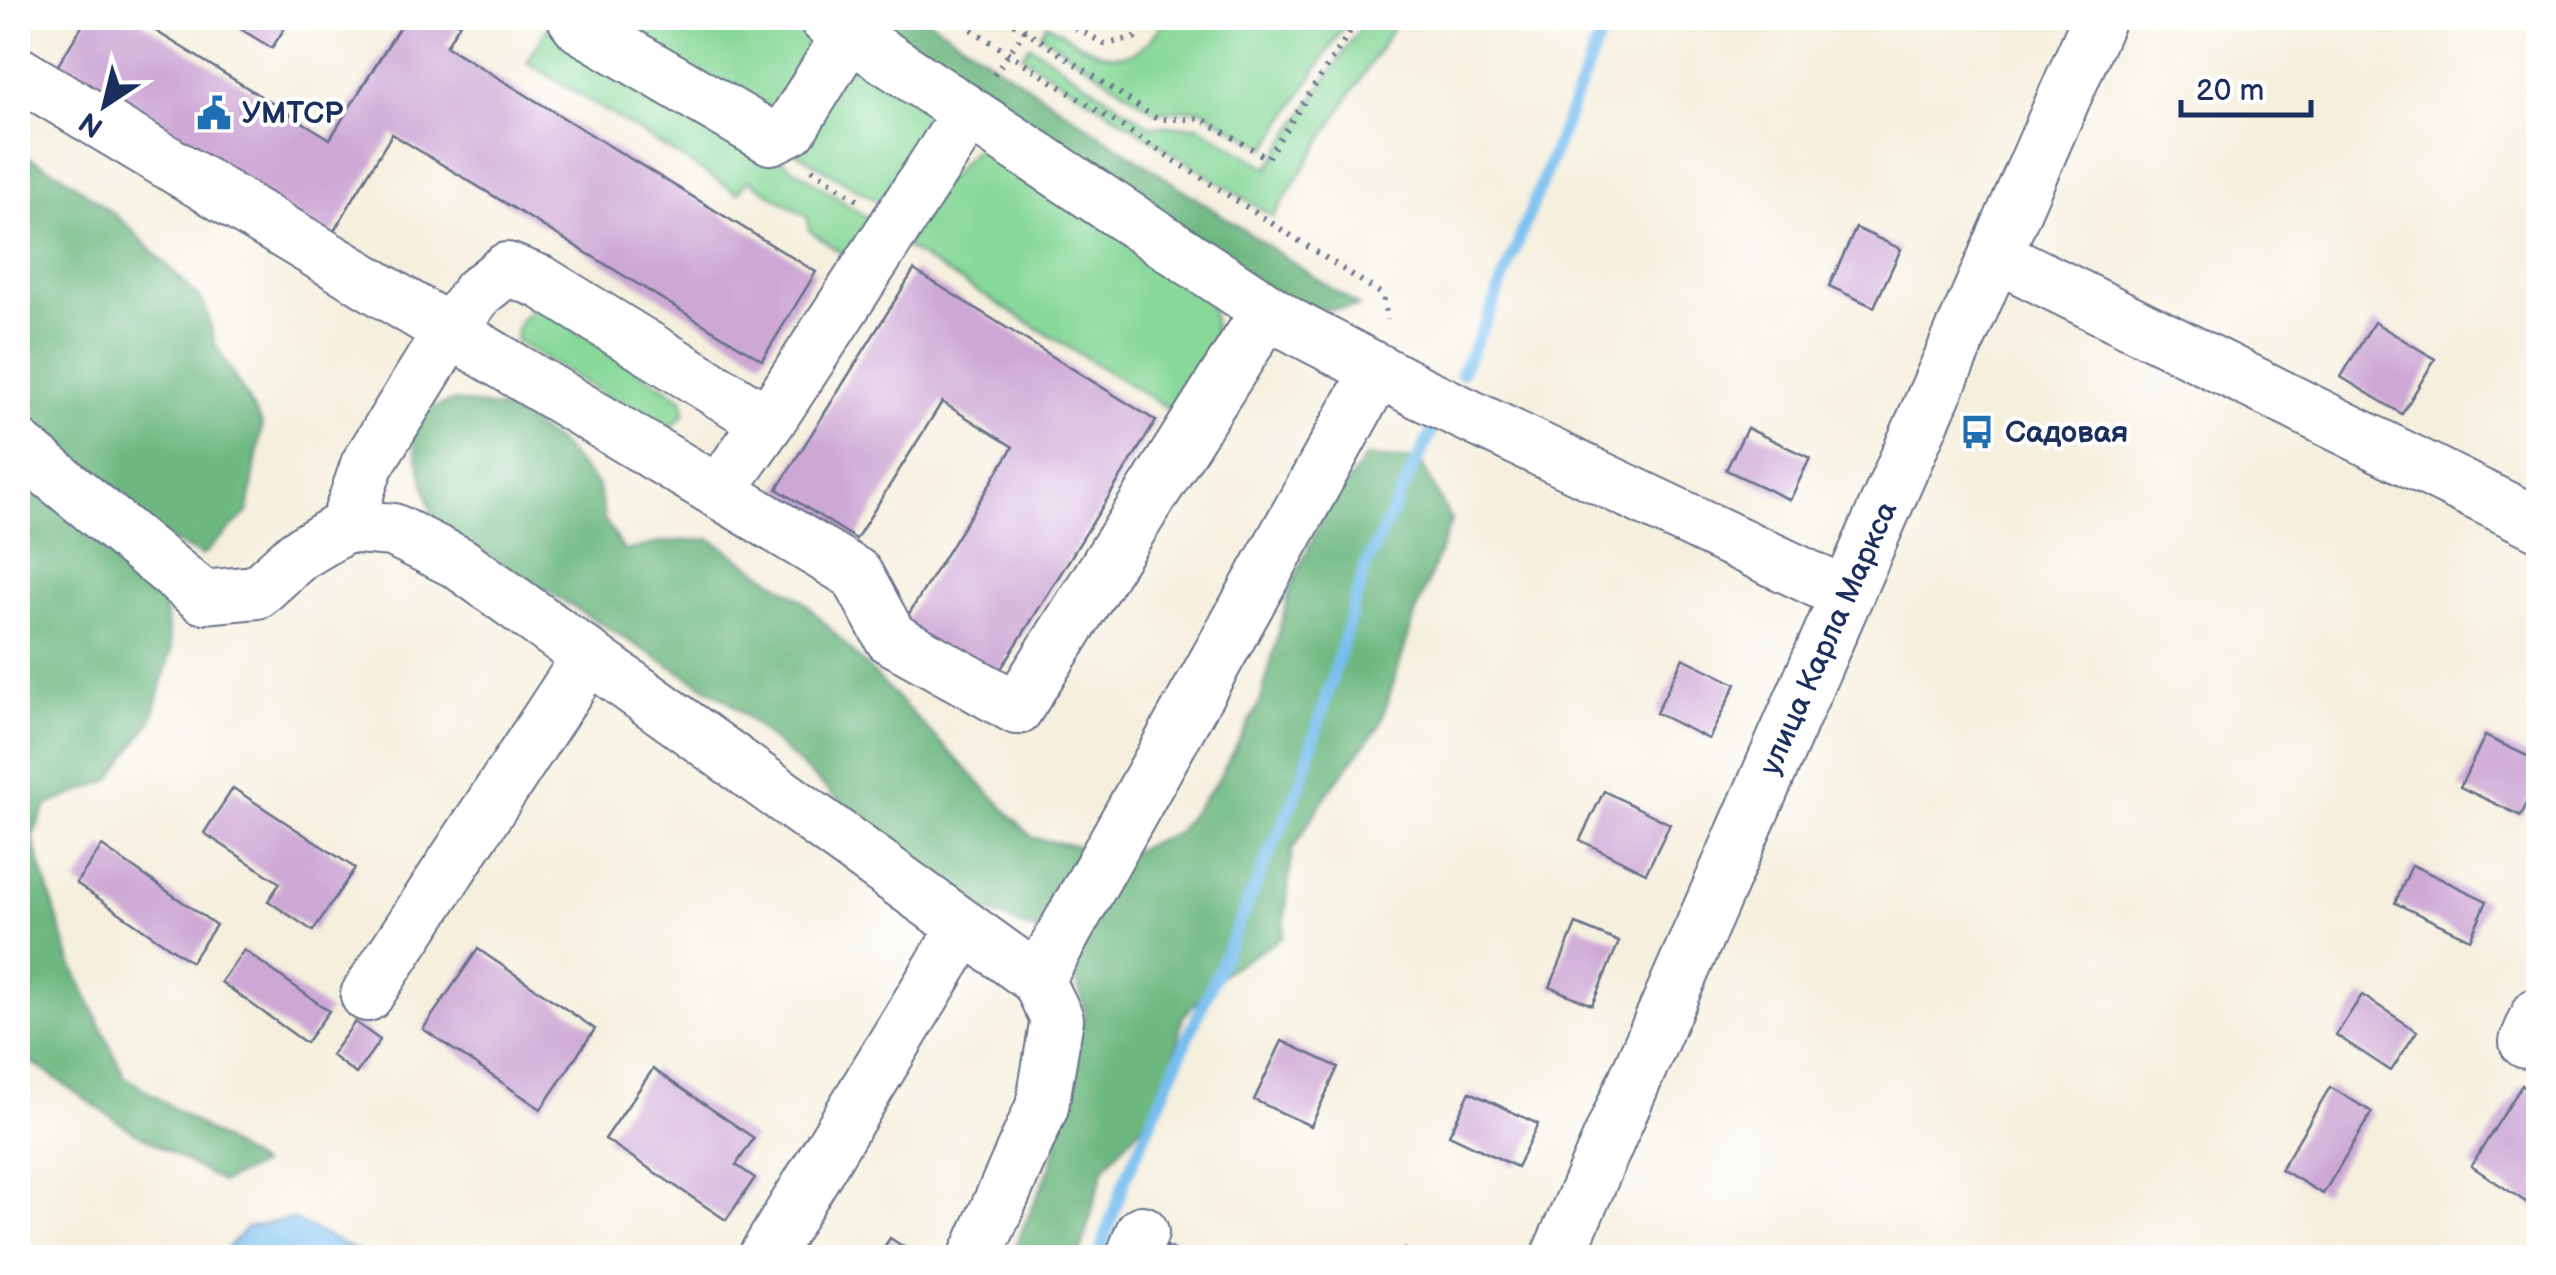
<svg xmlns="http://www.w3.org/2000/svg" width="2556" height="1275" font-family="'Balsamiq Sans',sans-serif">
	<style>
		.green { fill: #87d899; stroke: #51847c; stroke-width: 2.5 }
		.forest { fill: #6db881; stroke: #447470; stroke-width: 2.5 }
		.water { fill: #77beef; stroke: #4976a6; stroke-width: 2.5 }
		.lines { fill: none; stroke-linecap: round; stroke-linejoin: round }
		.stream { stroke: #77beef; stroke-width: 12 }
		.building { fill: #cda8d5 }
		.minor-casing { stroke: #67728a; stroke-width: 56 }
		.path { stroke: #67728a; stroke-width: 6; stroke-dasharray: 2.5 8; stroke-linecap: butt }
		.minor { stroke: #fff; stroke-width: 52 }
		.labels { text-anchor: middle; stroke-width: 8; stroke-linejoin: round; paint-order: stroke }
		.poi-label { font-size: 30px; font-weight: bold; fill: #1b2f5e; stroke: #fff; text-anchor: start }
		.street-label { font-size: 30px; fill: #1b2f5e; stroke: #fff }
	</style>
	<rect width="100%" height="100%" fill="#fff"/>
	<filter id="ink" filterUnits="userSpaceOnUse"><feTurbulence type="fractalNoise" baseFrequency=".01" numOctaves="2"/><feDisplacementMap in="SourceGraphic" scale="20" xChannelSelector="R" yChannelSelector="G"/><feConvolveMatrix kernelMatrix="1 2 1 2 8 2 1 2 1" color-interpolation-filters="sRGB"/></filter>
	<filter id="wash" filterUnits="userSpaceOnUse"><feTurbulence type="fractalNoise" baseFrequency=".0048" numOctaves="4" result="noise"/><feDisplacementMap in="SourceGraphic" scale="40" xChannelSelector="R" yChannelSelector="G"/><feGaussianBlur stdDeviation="2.25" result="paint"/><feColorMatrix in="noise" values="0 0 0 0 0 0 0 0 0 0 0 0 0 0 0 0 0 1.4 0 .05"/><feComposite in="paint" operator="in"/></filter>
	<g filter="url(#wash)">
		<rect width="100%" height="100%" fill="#f5efdd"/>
		<path class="green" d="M590 18H796L815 30 821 39 782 114Z
			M1166 18H1349L1267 148 1201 109 1156 112 1040 34 1047 23C1095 54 1130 80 1166 18Z
			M1366 18H1399L1273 217 1022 56 1030 45 1150 126H1199L1268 168Z
			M550 24 783 161 881 227 856 264 809 230 808 218 748 180 738 193 527 62Z
			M849 64 936 111 928 143 889 208 793 151Z
			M984 141 1211 297 1215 338 1200 373 1171 410 905 247 938 188Z
			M534 309 546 311 683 399 685 413 667 433 516 341C516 325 521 316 534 309Z"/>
		<path class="forest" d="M874 18H926L1359 307 1301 312Z
			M18 152 63 175 125 223 204 303 216 346 262 424 248 512 202 556 144 526 18 425Z
			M453 401 508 410 559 443 598 486 605 521 624 551 665 542 711 539 803 601 1033 838 1125 855 1177 832 1218 780 1261 700 1291 586 1325 512 1366 457 1420 460 1451 521 1415 615 1380 725 1328 792 1292 850 1283 937 1225 972 1183 1016 1165 1100 1104 1167 1079 1257H1010L1051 1166 1085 1011 1064 933 1032 930 971 905 851 811 731 703 434 522 407 417Z
			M18 476 163 598 171 651 152 720 110 780 47 805 32 837 71 962 124 1076 260 1165 222 1182 126 1127 27 1059 18 1064Z"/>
		<path class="water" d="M292 1219 369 1257H219L247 1227Z"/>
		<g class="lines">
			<path class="stream" d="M1461 373 1490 313 1607 18
				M1098 1258 1124 1182 1300 785 1366 565 1431 433"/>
		</g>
		<g id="blocks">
			<path class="building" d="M87 18H144L141 22 330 139 405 18H463L446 46 816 272 762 360 392 134 328 241 53 73Z
				M222 18H291L272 48Z
				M1883 18H1909L1905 27Z
				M1856 228 1901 249 1874 307 1829 286Z
				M914 270 1156 421 991 685 900 628 1013 447 942 402 856 539 777 489Z
				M2374 322 2435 359 2402 414 2341 377Z
				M1747 428 1810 458 1790 500 1726 470Z
				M1683 658 1736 684 1709 739 1656 713Z
				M2485 736 2538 761V779L2521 816 2460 787Z
				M233 788 355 868 313 931 268 901 280 883 204 833Z
				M1604 791 1670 824 1646 873 1580 840Z
				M102 846 216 925 191 962 76 883Z
				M2412 865 2487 901 2470 939 2395 903Z
				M1576 924 1619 942 1592 1005 1550 987Z
				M478 949 595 1029 541 1109 423 1029Z
				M244 950 329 1011 306 1043 221 982Z
				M2362 995 2417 1031 2391 1071 2336 1035Z
				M355 1022 380 1040 356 1074 331 1055Z
				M1282 1041 1338 1067 1311 1126 1254 1100Z
				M653 1069 754 1138 736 1165 755 1178 726 1220 605 1139Z
				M2522 1085 2538 1096V1210L2471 1166Z
				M2330 1087 2372 1112 2323 1194 2281 1169Z
				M1470 1092 1538 1124 1517 1167 1449 1135Z
				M890 1238 921 1258H877Z
				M1167 1246 1191 1258H1162Z
				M1405 1249 1425 1257V1258H1402Z"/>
		</g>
	</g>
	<g filter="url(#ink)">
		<use href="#blocks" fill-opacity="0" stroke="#67728a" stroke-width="2.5"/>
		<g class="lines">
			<g class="minor-casing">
				<path id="minor" d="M574 18 581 27 771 138 791 128 849 34
					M825 18 1289 324 1421 393 1847 595
					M18 73 856 574 891 638 1017 708 1268 310
					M1995 255 2538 524
					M768 422 968 114
					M18 446 203 597 257 592 298 555 346 526 393 530 459 563 1038 980
					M346 526 367 465 450 331 478 292 507 269 541 282 768 422 718 492
					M367 995 589 656
					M2526 1042 2538 1014
					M764 1258 965 927
					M975 1258 1042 1107 1057 1019 1038 980 1378 370
					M1132 1258 1142 1232
					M1557 1258 2099 18"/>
			</g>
			<path class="path" d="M954 18 1383 295 1387 320
				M1005 18 1025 30 1034 18
				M1057 18 1105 44 1134 38 1149 18
				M994 75 1025 30 1157 119H1202L1267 158 1359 18
				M812 169 859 201"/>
			<use href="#minor" class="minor"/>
		</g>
	</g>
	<defs>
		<g id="civic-bare" transform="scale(2.7)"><path d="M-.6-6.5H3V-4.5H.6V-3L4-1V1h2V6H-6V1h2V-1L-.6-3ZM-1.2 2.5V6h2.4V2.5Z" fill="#1f6fb2" stroke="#fff" stroke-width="2.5" paint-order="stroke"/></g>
		<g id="bus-bare" transform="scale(2.7)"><path d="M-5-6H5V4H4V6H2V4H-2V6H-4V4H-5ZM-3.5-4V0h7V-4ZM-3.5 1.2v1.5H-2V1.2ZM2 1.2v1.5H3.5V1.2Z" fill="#1f6fb2" stroke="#fff" stroke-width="2.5" paint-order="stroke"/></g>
	</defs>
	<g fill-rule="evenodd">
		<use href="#civic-bare" x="214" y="113"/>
		<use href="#bus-bare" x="1977" y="432"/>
	</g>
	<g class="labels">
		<g class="poi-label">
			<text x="242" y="123">УМТСР</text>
			<text x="2005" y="442">Садовая</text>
		</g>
		<g class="street-label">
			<text transform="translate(1828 638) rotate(-66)" y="10">улица Карла Маркса</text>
		</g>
	</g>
	<rect width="2556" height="1275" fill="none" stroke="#fff" stroke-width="60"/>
	<g transform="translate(105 105) rotate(215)" stroke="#ffffff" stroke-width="8" paint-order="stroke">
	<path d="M0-8L18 38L0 25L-18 38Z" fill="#1b2f5e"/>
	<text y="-15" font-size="28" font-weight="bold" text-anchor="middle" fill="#1b2f5e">N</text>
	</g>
	<path d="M2181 100v15h130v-15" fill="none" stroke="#1b2f5e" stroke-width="5"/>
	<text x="2196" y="100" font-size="30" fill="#1b2f5e" stroke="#ffffff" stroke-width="8" paint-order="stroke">20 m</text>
</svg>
